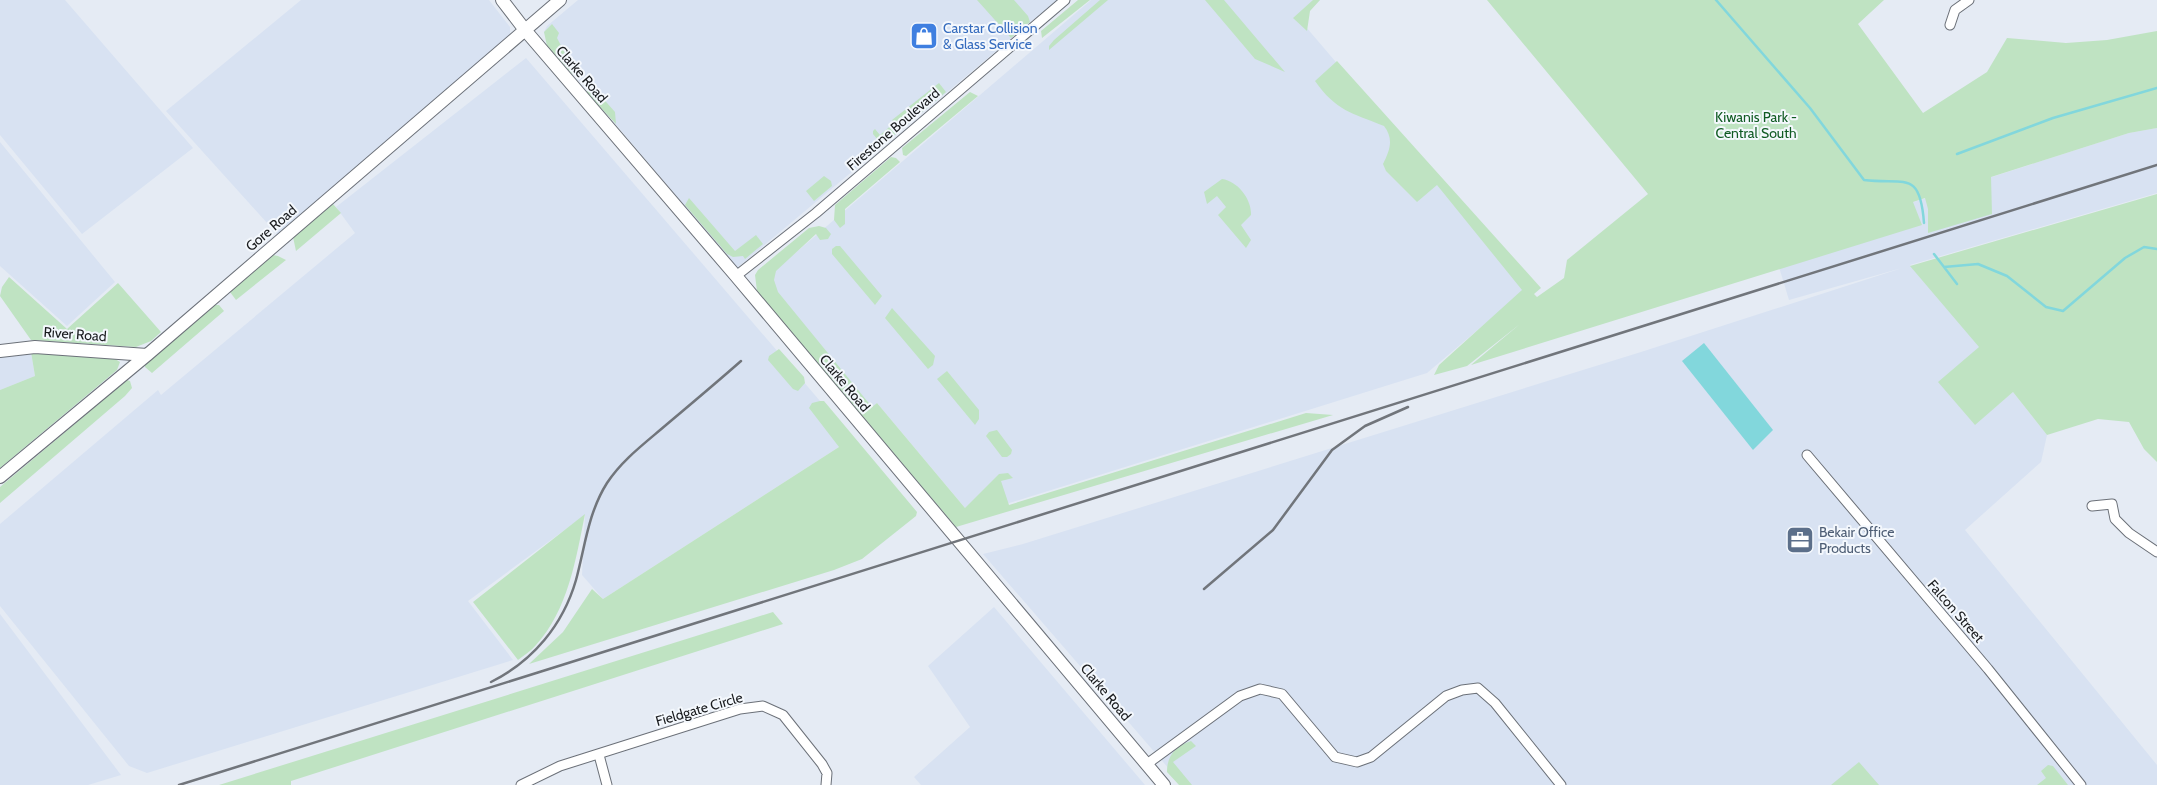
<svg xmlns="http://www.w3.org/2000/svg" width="2157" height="785" font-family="Cabin,sans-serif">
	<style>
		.built { fill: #d8e2f2 }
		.green { fill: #bfe3c2 }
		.water { fill: #82d7dc }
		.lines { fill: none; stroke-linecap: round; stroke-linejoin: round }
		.stream { stroke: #82d7dc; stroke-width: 2.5 }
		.street-casing { stroke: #6b7078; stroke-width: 11 }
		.secondary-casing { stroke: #6b7078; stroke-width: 14 }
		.street { stroke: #fff; stroke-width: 9 }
		.secondary { stroke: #fff; stroke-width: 12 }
		.rail { stroke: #71757b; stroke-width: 2.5 }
		.labels { text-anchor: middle; stroke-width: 4; stroke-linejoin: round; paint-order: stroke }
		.shop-label { font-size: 14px; fill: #366cbe; stroke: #f4f8fd; text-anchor: start }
		.street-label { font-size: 14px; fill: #191b1e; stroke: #f4f8fd }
		.park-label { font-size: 14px; fill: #105b23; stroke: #f4f8fd }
		.service-label { font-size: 14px; fill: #4e5e75; stroke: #f4f8fd; text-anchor: start }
	</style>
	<rect width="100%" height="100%" fill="#e5ebf4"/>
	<path class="built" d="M0 0H65L193 148 82 234 0 135Z
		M301 0H489L510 27V37L278 235 166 111Z
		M578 0H1057L737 268 549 45 544 32 547 26Z
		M1091 0H1320L1300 20 1528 287 1427 373 971 515 877 403 872 407 765 279Z
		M526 58 820 401 839 447 603 599 582 575 585 515 468 601 513 660 147 773 129 766 0 606V524L158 390 161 395 355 233 336 207Z
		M2157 128V193L1910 265 1980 347 1939 382 1975 424 2013 392 2047 435 2041 462 1965 530 2157 765V785H1183L983 554 1023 544 1641 352 1902 268 1789 300 1779 267 1826 230 2129 133Z
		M0 142 115 282 67 326 0 266Z
		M31 352 35 376 0 390V357Z
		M994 607 1145 785H921L914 777 970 727 928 666Z
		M0 614 121 775 88 785H0Z"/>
	<path class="green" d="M977 0H1014L1028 16 1030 22 1011 38Z
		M1078 0H1090L1042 38 1041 31Z
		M1100 0H1108L1049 50V46L1054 40Z
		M1205 0H1224L1285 72 1255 59Z
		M1313 0H1320L1310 11 1307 31 1293 18Z
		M1487 0H1884L1858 24 1923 113 1987 72 2007 38 2066 43 2107 40 2157 31V128L2129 133 1991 177 1992 214 1928 233V209L1925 198 1913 202 1922 225 1471 365 1520 324 1467 366 1434 375 1439 365 1522 290 1437 185 1417 202 1386 171 1383 164C1390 150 1394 139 1384 126 1352 113 1336 111 1315 81L1337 61 1541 288 1534 294 1537 297 1564 278 1567 260 1648 194Z
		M552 24 559 33 557 38 575 72 573 75 547 46 544 32Z
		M939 83 946 92 884 144H881L873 134V131L875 129 880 135 894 123 892 120Z
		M592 86 615 112 616 124 586 92Z
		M970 92 978 96 906 156 903 155 902 148Z
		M891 157 896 158 900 162 845 209V224L840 228 834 220 835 205Z
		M824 176 831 181 832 186 814 201 806 191Z
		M1222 179C1238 181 1252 200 1251 215L1241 225 1251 240 1246 248 1218 215 1226 207 1217 196 1207 204 1204 192Z
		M2157 194V462L2144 449 2129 422 2098 419 2047 435 2013 392 1975 425 1938 382 1979 347 1910 266Z
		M689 198 735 251 756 235 763 244 745 259 743 256 733 257 727 254 685 205Z
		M333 204 341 213 296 251 293 237Z
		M819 226 826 228 831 234 828 239 820 240 816 234 776 271 774 280 778 292 872 407 877 403 965 508 999 474 1008 473 1013 478 1001 481 1009 505 1306 413 1333 415 956 527 757 291 755 275 758 270 809 228Z
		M836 246H840L882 296 875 305 832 254V249Z
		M273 255 278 256 286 260 236 300 230 292Z
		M9 277 67 329 118 283 161 332 151 341 136 347 31 340 0 296 2 287Z
		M215 305H219L224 311 152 373 145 367V364Z
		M892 308 935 356 933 365 928 369 885 318Z
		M779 349 804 377 805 383 798 391 793 389 768 360 769 356Z
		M31 352 112 357 120 362 117 370 0 468V390L35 376Z
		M947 371 979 410V419L975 425 937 379Z
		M127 380 130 381 132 388 125 396 0 503V487Z
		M820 401H824L917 512 916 516 862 559 834 570 529 664 563 632 592 589 603 599 839 447 809 408 812 403Z
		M997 430 1012 450 1011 454 1007 457H1002L986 436 989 432Z
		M585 514C576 559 568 610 536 645 531 651 524 655 518 660L473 602Z
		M773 612 783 624 291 781V785H219Z
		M1191 741 1196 746 1173 762 1192 785H1179L1167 772C1167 756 1175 746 1191 741Z
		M1859 762 1879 785H1831Z
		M2048 765 2053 766 2068 785H2037L2046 778 2041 771Z"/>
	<path class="water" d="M1704 343 1773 430 1753 450 1682 361Z"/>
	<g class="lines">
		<path class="stream" d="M1716 0 1810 108 1864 180C1905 185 1920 169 1924 223
			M1957 154 2053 118 2157 88
			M1934 254 1944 267 1978 264 2007 276 2046 307 2063 311 2125 258 2144 247 2157 249
			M1944 267 1957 284"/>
		<g class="street-casing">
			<path id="street" d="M1950 25 1955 10 1969 0
				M736 276 816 213 1065 0
				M1807 455 1988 669 2081 785
				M2092 506 2112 504 2115 519 2129 533 2157 552
				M599 755 607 785
				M1147 764 1240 696 1260 689 1282 694 1335 757 1357 762 1371 757 1446 696 1462 690 1478 688 1495 703 1561 785
				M521 785 560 766 740 709 763 706 783 715 822 764 827 773 826 785"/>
		</g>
		<g class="secondary-casing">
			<path id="secondary" d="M502 0 525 30 736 276 1164 785
				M0 351 35 347 147 355
				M0 477 147 355 560 0"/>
		</g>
		<use href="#street" class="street"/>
		<use href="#secondary" class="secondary"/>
		<path class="rail" d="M1204 589 1273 530 1332 450 1365 426 1408 407
			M491 682C533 661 563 625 576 580 585 547 588 513 607 483 622 460 645 443 666 425 691 404 716 383 741 361
			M179 785 2157 165"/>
	</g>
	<defs>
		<g id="shop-square" transform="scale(1.4375)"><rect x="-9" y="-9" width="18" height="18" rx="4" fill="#3f7fe0" stroke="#f4f8fd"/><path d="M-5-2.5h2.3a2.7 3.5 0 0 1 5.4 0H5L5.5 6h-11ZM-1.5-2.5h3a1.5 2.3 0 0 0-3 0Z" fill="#fff"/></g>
		<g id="office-square" transform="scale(1.4375)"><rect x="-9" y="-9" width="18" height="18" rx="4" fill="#5c6f8a" stroke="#f4f8fd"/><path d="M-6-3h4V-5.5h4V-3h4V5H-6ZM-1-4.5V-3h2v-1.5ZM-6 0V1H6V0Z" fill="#fff"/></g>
	</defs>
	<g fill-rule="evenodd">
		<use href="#shop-square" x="924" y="36"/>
		<use href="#office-square" x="1800" y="540"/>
	</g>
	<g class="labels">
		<g class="shop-label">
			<text x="943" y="33">Carstar Collision<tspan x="943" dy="16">&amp; Glass Service</tspan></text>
		</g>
		<g class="street-label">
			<text transform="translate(582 74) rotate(49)" y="5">Clarke Road</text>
			<text transform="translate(893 129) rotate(-41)" y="5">Firestone Boulevard</text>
			<text transform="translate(271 228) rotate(-41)" y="5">Gore Road</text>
			<text transform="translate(75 334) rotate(4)" y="5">River Road</text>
			<text transform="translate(845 383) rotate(50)" y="5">Clarke Road</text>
			<text transform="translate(1956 611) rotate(49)" y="5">Falcon Street</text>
			<text transform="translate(1106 692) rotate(50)" y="5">Clarke Road</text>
			<text transform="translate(699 709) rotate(-16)" y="5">Fieldgate Circle</text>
		</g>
		<g class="park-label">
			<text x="1756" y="122">Kiwanis Park -<tspan x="1756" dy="16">Central South</tspan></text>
		</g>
		<g class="service-label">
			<text x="1819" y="537">Bekair Office<tspan x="1819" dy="16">Products</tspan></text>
		</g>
	</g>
</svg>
